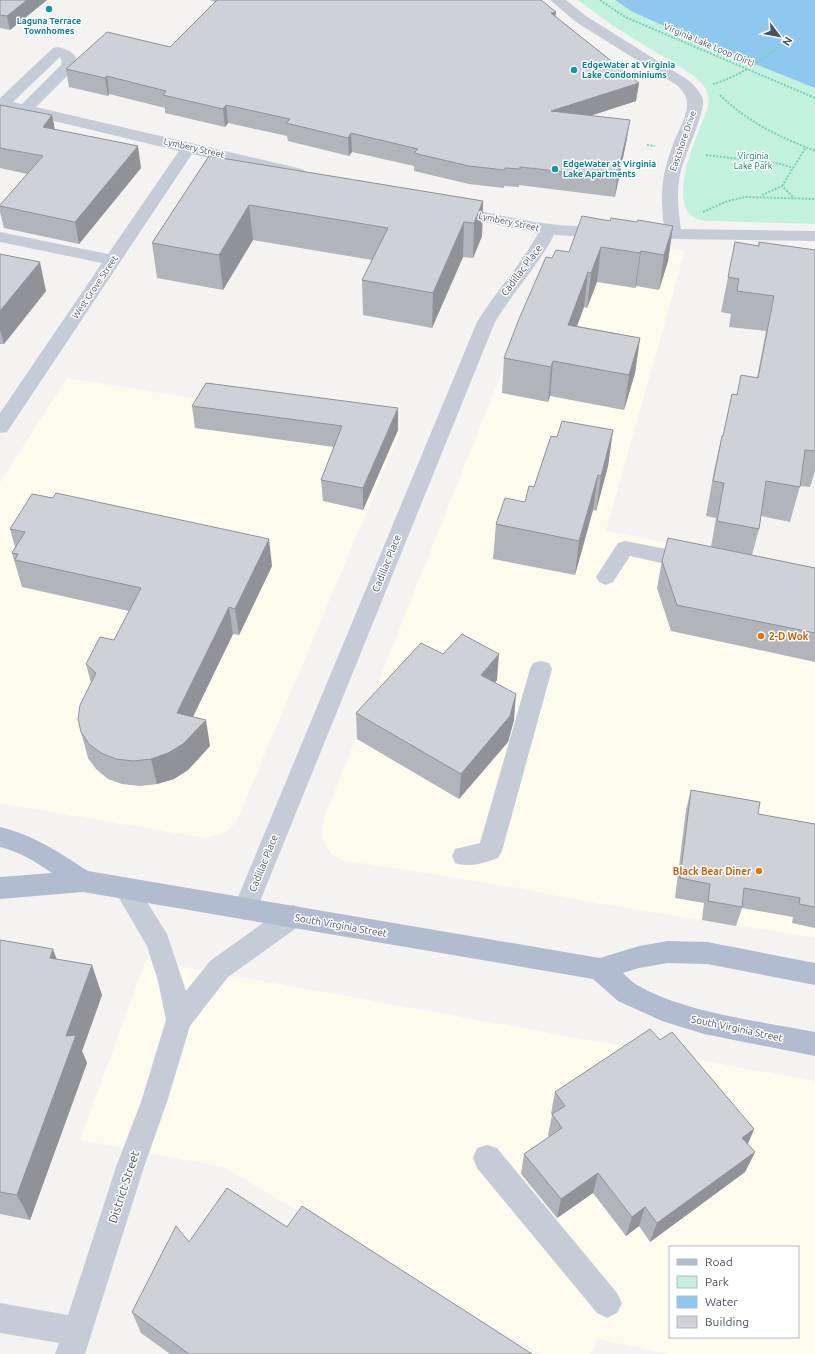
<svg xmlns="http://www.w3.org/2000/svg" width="815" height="1354" font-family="Ubuntu,sans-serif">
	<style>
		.commercial { fill: #fdfbee; fill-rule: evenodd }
		.green { fill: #c2f1dd }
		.water { fill: #8fc8ee }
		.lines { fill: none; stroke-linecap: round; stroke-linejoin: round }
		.path { stroke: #79d0b6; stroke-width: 2; stroke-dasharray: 2 1.5; stroke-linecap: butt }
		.minor { fill: #c6ccd7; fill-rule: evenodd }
		.major { fill: #b2bcd1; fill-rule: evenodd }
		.wall { fill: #b1b4ba }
		.shaded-wall { fill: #909297 }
		.building { fill: #ced1d8; stroke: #909297 }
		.culture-dot { fill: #0f9aa8; stroke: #fff; stroke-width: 1.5 }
		.food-dot { fill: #e8710a; stroke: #fff; stroke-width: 1.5 }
		.labels { text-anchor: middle; stroke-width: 3; stroke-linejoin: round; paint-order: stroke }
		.far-culture-label { font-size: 9px; font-weight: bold; fill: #0d838f; stroke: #fff; text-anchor: start }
		.far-street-label { font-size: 9px; fill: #4a5160; stroke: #fff }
		.far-park-label { font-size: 9px; fill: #178563; stroke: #fff }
		.street-label { font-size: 10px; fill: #4a5160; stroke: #fff }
		.food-label { font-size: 10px; font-weight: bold; fill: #c56008; stroke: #fff; text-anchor: start }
		.near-street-label { font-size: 12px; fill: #4a5160; stroke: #fff }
	</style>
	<rect width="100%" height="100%" fill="#f5f3f2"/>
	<path class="commercial" d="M572 249 685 250 606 531 815 573V938L584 901 501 885 341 860 332 854 324 843 322 832 324 818 522 322 561 253 565 250Z
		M67 378 204 400 332 416 401 430 237 820 230 829 222 834 204 838 0 803V483Z
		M146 960 815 1081V1354H668L598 1339 590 1354H540L224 1167 80 1140ZM670 1247H798V1337H670Z"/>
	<path class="green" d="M578 0H815V224L713 221C704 221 693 220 688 212 672 187 699 132 708 107 710 90 704 84 691 74L612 25Z"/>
	<path class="water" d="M615 0H815V88L700 42 633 12Z"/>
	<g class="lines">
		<path class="path" d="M600 0 625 17 815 98
			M783 43 793 48
			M713 84C742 76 765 57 789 39L779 34
			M720 95C747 122 780 137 815 151
			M647 145 655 146
			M706 155 781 164 793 168
			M782 186 806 147
			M762 195 782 186 794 198
			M703 212 725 202 745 197 815 199"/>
		<path class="minor" d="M550 0H566L586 16 688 80C694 85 701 92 703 100 705 112 685 155 681 170 676 191 678 208 681 229L815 231V241L673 239 636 237 634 233 636 229 642 228H664C660 192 661 176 674 142 678 131 686 118 687 107 688 98 684 93 678 86L576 22Z
			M58 47C70 50 83 56 73 70L36 107 298 168 304 170 306 173 304 176 298 178 192 154 7 432 0 433V413L102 263 0 242V232L108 254 179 151 0 108V98L53 48ZM60 57 62 61 61 65 22 104 13 102Z
			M452 205C485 212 518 220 551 224 570 227 595 225 612 229L614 233 612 237 606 238 554 235C538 266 513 292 495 322L257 909 254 917 245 920 236 917 233 909 477 322C496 291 521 265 538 233L446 214 444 210 446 206Z
			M625 541 692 554 699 557 702 562 699 567 692 570 630 556 613 582 606 585 599 582 596 577 618 543Z
			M541 661 549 663 552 669 502 851 498 858C485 863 469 868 455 863L452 856 455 849 480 843 530 669 533 663Z
			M125 877 134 881 167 934 186 991 210 961 284 908 293 905 302 908 305 916 302 924 228 977 190 1026 167 1102 144 1167 85 1354H55L59 1343 0 1333V1303L68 1315 116 1167 141 1102 166 1020 158 981 147 946 113 888 116 881Z
			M487 1145 497 1148 617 1293 622 1303 617 1313 607 1318 597 1313 477 1168 473 1158 477 1148Z"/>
		<path class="major" d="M0 827C34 835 60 853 88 871L600 958 639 946 668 941 707 942 815 963V985L707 964 668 963 639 968 623 973C627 977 632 982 637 985 685 1013 760 1021 815 1032V1056L704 1034 662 1021 618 1001 593 979 83 892 0 899V877L52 873C36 862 20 852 0 847Z"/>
	</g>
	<path class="wall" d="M0 0H47L10 30 0 28Z
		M210 0H541L555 16 639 83 636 101 592 115 627 138 615 197 519 185V187L504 186V188L469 184 414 171V166L352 152 349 156 288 141 287 136 228 123 225 127 165 113V108L109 94 108 96 69 87 66 69 170 47 215 2Z
		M0 105 52 115 55 129 141 168 79 244 4 228 0 212V205L27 174 0 168Z
		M209 156 483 201 482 236 473 258 463 257 432 328 363 315 362 280 372 260 253 240 223 290 157 278 152 243Z
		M610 221 673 226 668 261 659 290 636 286 635 288 597 282 587 308 584 307 577 326 640 338 635 373 624 410 550 396 548 402 502 393 504 358 552 258 569 252Z
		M735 242 758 246 759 242 815 250V471L810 487 800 486 790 522 761 516 759 529 752 555 815 568V662L671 631 657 588 662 561 711 547 716 518 706 516 714 471 722 436H723L732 394 736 395 757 378 766 331 729 327 731 314 721 312Z
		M0 254 46 291 4 344H0Z
		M192 406 398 408V430L363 510 323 501 321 480 334 447 195 428Z
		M613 430 608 466 596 511 593 510 575 575 493 559 496 524 525 502 534 487 557 437Z
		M10 529 272 566 239 635 233 634 193 717 210 746 188 770 174 779 157 784 140 786 122 784 108 779 96 769 88 758 81 732 91 683 86 664 114 640 129 611 22 587 12 553 15 547Z
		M443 654 497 680 495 682 514 720 508 742 459 799 357 739 356 713Z
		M691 790 758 814 815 824V928L792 923 793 917 742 908 736 926 702 920 704 903 675 898 686 810Z
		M0 940 57 959 102 995 82 1051 87 1063 30 1220 0 1214Z
		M660 1040 754 1129 748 1144 755 1152 745 1172 650 1242 639 1226 626 1236 593 1193 557 1218 521 1174 524 1154 550 1137 548 1135 552 1115 551 1113 555 1092Z
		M287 1227 532 1354H170L141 1333 132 1312 189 1242Z"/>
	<path class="shaded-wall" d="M27 0H47L10 30 7 16Z
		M556 12 554 29 551 13Z
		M107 76 109 94 108 96 105 78Z
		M639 83 636 101 550 129 551 111Z
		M226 105 228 123 225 127 223 109Z
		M52 115 56 137 43 127Z
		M630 120 627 138 615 197 617 178Z
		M351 133 352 152 349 156 348 138Z
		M138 146 141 168 79 244 75 222Z
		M483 201 482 236 473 258 474 223Z
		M249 205 253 240 223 290 219 255Z
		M464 222 463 257 432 328 433 293Z
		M673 226 668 261 659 290 664 255Z
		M601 247 597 282 587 308 591 273Z
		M641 251 636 286 635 288 640 253Z
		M40 262 46 291 4 344 0 330V311Z
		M588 272 584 307 564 360 568 325Z
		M640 338 635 373 624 410 629 375Z
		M553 361 550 396 548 402 551 367Z
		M398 408V430L363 510V488Z
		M613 430 608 466 596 511 601 476Z
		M598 475 593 510 575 575 579 541Z
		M269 539 272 566 239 635 235 609Z
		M229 607 233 634 182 739 177 713Z
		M499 654 497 680 479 701 481 675Z
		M516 694 514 720 508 742 459 799 461 774Z
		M206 720 210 746 188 770 174 779 157 784 151 759Z
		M53 949 64 979 50 958Z
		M92 965 102 995 82 1051 87 1063 30 1220 17 1195 66 1036Z
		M754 1129 745 1150 742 1138Z
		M755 1152 745 1172 650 1242 657 1223Z
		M598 1173 593 1193 557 1218 561 1199Z
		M645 1207 639 1226 626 1236 632 1217Z"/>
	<path class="building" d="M0 0H27L7 16 0 15Z
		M217 0H541L556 12 551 13 639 83 551 111 630 120 617 178 520 167V169L505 168V170L469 166 414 153 418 149 351 133 348 138 286 123 290 119 226 105 223 109 163 95 166 91 107 76 105 78 66 69 107 32 170 47Z
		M0 105 52 115 43 127 138 146 75 222 0 206V205L43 156 0 148Z
		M209 156 483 201 474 223 464 222 433 293 362 280 388 228 249 205 219 255 152 243Z
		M582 216 610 221 611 218 637 222 638 220 673 226 664 255 641 251 640 253 601 247 591 273 588 272 568 325 640 338 629 375 553 361 551 367 504 358 519 319 546 257 552 258 556 250 569 252Z
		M735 242 759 246V242L815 250V451L805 450 800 487 766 481 759 529 717 521 724 483 713 481 722 436H723L732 394 737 395 741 375 758 378 774 296 737 291 739 279 728 277Z
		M0 254 40 262 0 311Z
		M206 383 398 408 363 488 321 480 342 426 192 406Z
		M562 421 613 430 601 476 598 475 579 541 496 524 505 498 525 502 529 486 534 487 551 436 557 437Z
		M56 493 269 539 235 609 229 607 177 713 206 720 183 744 168 753 151 759 133 761 116 759 101 753 89 744 81 732 78 719 80 705 96 673 86 664 100 637 114 640 141 588 15 560 18 554 12 553 25 532 10 529 32 494 53 498Z
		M668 538 815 568V633L677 605 662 561Z
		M462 634 499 654 481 675 516 694 510 716 461 774 356 713 421 643 443 654Z
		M691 790 760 802 758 814 815 824V907L799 904 800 898 744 888 742 907 708 901 710 884 680 878Z
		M0 940 53 949 50 958 92 965 66 1036 76 1035 17 1195 0 1192Z
		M650 1029 660 1040 672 1032 754 1129 742 1138 755 1152 657 1223 645 1207 632 1217 598 1173 561 1199 524 1154 562 1128 552 1114 565 1106 555 1092Z
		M227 1188 287 1227 302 1206 532 1354H189L132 1312 176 1226 189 1242Z"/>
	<g class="culture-dot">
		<circle cx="49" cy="9" r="4"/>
		<circle cx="574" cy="70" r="4"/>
		<circle cx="555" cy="169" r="4"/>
	</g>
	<g class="food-dot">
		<circle cx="761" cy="636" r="4"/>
		<circle cx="759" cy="871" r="4"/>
	</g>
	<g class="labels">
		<g class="far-culture-label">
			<text x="49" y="24" text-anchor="middle">Laguna Terrace<tspan x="49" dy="10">Townhomes</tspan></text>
			<text x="582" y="68">EdgeWater at Virginia<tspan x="582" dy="10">Lake Condominiums</tspan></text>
			<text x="563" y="167">EdgeWater at Virginia<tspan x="563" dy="10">Lake Apartments</tspan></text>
		</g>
		<g class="far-street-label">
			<text transform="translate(709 45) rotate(23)" y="3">Virginia Lake Loop (Dirt)</text>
			<text transform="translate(683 141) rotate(-71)" y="3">Eastshore Drive</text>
			<text transform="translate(194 148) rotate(13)" y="3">Lymbery Street</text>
			<text transform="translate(509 222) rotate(12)" y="3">Lymbery Street</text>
			<text transform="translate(95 287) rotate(-56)" y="3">West Grove Street</text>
		</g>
		<g class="far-park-label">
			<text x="753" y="159">Virginia<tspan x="753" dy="10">Lake Park</tspan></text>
		</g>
		<g class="street-label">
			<text transform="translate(521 270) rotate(-53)" y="4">Cadillac Place</text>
			<text transform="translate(386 563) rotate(-68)" y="4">Cadillac Place</text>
			<text transform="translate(263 863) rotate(-68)" y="4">Cadillac Place</text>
			<text transform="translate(341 925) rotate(10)" y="4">South Virginia Street</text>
			<text transform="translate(737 1028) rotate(12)" y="4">South Virginia Street</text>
		</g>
		<g class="food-label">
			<text x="769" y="640">2-D Wok</text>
			<text x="751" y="875" text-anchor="end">Black Bear Diner</text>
		</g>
		<g class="near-street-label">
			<text transform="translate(124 1187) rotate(-72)" y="4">District Street</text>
		</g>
	</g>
	<rect x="669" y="1246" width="130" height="92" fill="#ffffff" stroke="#b7b9bf"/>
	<rect x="677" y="1259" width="20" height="6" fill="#b2bcd1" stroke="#b7b9bf"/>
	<text x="705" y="1266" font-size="12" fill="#4a5160">Road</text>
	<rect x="677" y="1276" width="20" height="12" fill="#c2f1dd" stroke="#b7b9bf"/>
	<text x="705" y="1286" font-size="12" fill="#4a5160">Park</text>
	<rect x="677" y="1296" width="20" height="12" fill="#8fc8ee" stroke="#b7b9bf"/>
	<text x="705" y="1306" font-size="12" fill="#4a5160">Water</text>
	<rect x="677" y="1316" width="20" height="12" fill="#ced1d8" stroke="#b7b9bf"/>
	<text x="705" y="1326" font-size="12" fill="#4a5160">Building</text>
	<g transform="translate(779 36) rotate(122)" stroke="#ffffff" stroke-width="3" paint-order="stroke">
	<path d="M0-3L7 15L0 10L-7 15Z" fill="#4a5160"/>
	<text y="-6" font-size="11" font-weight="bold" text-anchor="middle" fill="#4a5160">N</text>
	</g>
</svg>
